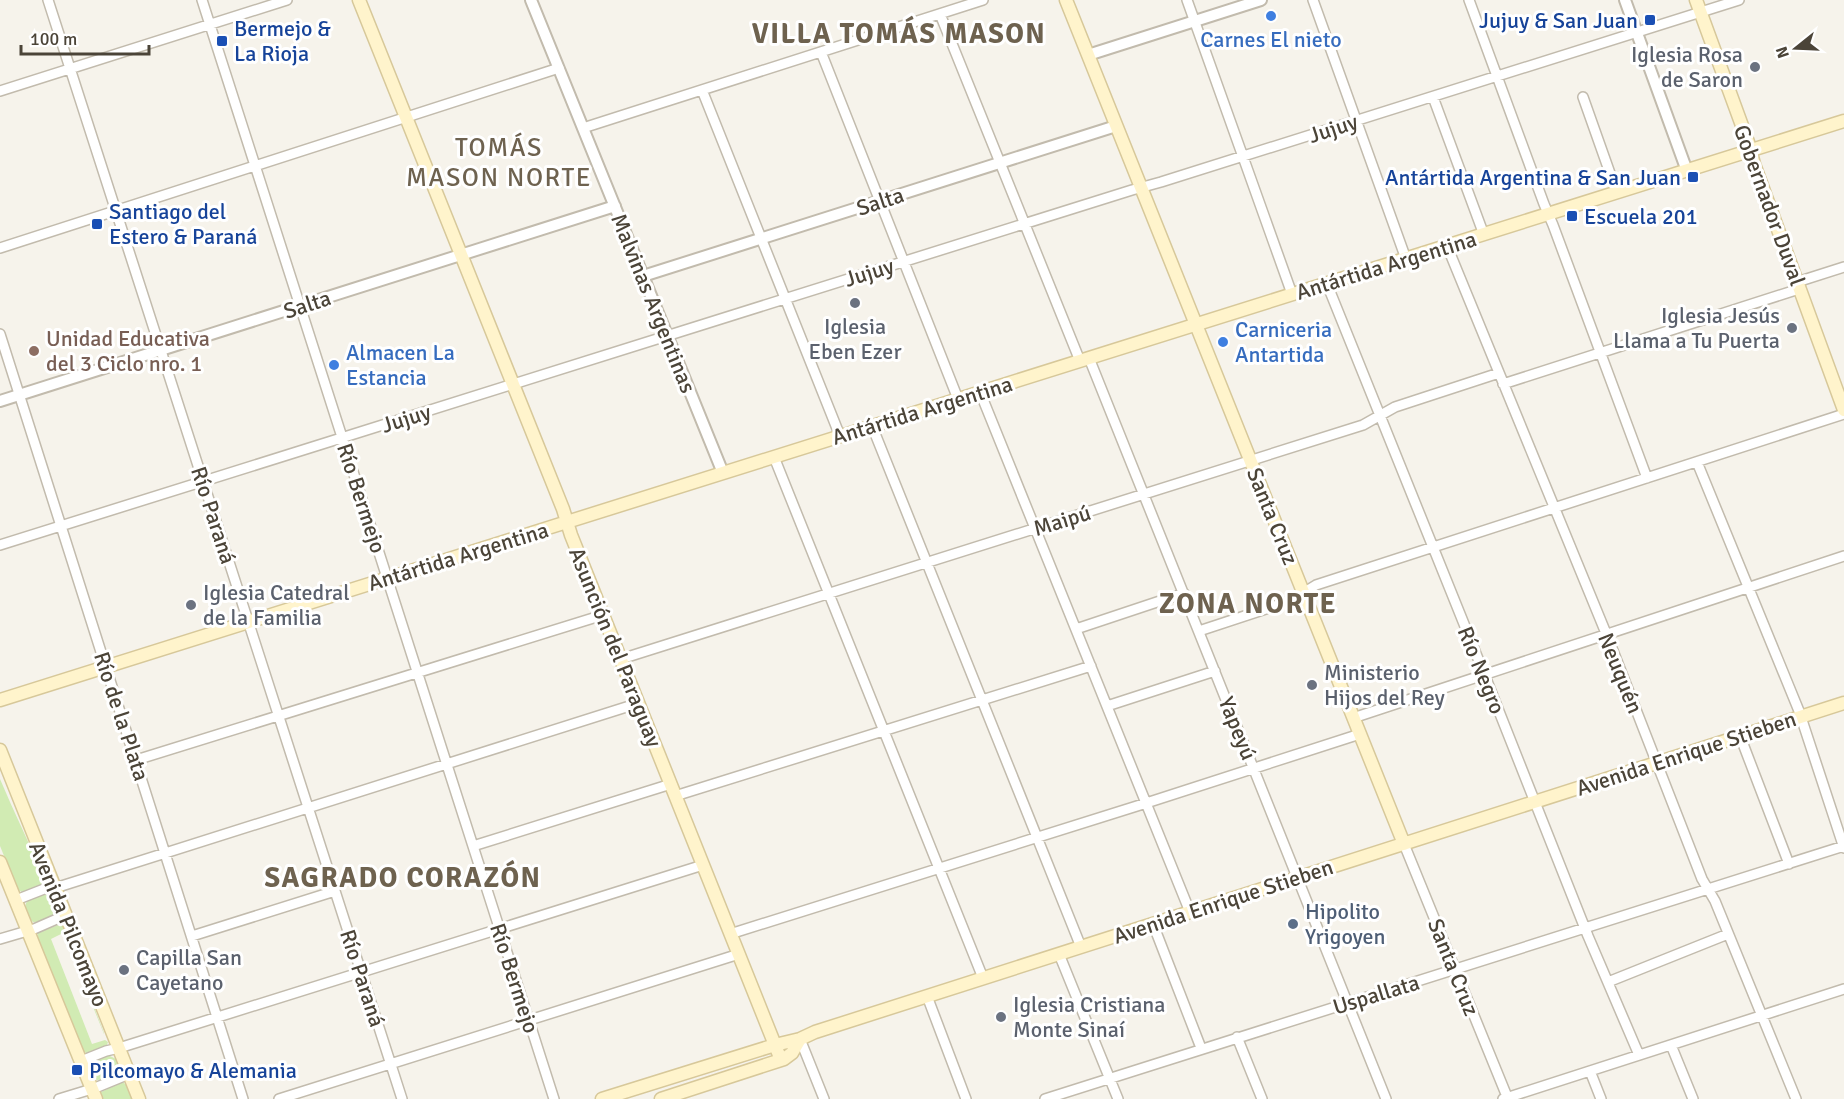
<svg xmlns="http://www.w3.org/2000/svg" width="1844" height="1099" font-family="Signika,sans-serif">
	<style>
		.green { fill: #d1ebb3 }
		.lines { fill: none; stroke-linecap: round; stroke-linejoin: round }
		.minor-casing { stroke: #c2bbad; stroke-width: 12 }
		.tertiary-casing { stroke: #c2bbad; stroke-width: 14 }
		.secondary-casing { stroke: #d7c89a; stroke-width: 15 }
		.minor { stroke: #fff; stroke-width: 9 }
		.tertiary { stroke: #fff; stroke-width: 10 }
		.secondary { stroke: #fff4cc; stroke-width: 12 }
		.shop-dot { fill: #3f7fe0; stroke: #fff; stroke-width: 2 }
		.transit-dot { fill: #1a4fb4; stroke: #fff; stroke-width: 2 }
		.worship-dot { fill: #6b7280; stroke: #fff; stroke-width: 2 }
		.education-dot { fill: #8d6e63; stroke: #fff; stroke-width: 2 }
		.service-dot { fill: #5c6f8a; stroke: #fff; stroke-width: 2 }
		.labels { text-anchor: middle; stroke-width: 6; stroke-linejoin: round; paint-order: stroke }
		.transit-label { font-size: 22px; fill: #164399; stroke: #fff; text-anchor: start }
		.shop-label { font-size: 22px; fill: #366cbe; stroke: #fff; text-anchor: start }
		.worship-label { font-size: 22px; fill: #5b616d; stroke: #fff; text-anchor: start }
		.street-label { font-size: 22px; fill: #4b4438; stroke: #fff }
		.education-label { font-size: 22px; fill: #785e54; stroke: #fff; text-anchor: start }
		.service-label { font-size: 22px; fill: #4e5e75; stroke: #fff; text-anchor: start }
		.quarter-label { font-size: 26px; letter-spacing: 1.5px; fill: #6e624f; stroke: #fff }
		.district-label { font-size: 28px; font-weight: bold; letter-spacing: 1.5px; fill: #6e624f; stroke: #fff }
	</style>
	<rect width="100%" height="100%" fill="#f6f3eb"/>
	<path class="green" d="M0 779C14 813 31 846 45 880L43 884 22 892 18 890 0 846Z
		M44 894C50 895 51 897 53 903 59 917 45 922 33 922 28 918 24 910 26 903L29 899Z
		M58 925 63 926 64 931 61 934 51 939 92 1044 105 1040 108 1042 107 1045 87 1053 83 1052 37 937 38 933Z
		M68 939 104 1033V1034L66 940Z
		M108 1055 116 1059 119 1070C115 1076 104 1080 97 1080 81 1065 95 1060 108 1055Z
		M123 1082 126 1085 132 1099H102L101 1092Z"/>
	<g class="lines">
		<g class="minor-casing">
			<path id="minor" d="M48 0 402 1099
				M202 0 554 1099
				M1187 0 1292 294
				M1313 0 1406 259
				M1469 0 1544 204 1553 225 1647 478
				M940 14 1080 361
				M821 52 958 399
				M702 90 840 436
				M0 91 287 0
				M1433 97 1484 235
				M1583 97 1617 193
				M583 128 983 0
				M1447 246 1610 643 1702 879 1715 901 1796 1099
				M0 248 559 68
				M1797 282 1844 267
				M1327 284 1487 681 1588 936 1639 1055
				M0 334 243 1099
				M1089 358 1386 1099
				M1503 384 1799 289
				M980 392 1190 912
				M872 426 1081 947
				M774 457 983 978
				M1697 462 1799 711 1844 848
				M0 545 1132 190 1161 182 1739 0
				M1076 629 1184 593
				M1199 631 1290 601 1316 585 1844 414
				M621 659 1363 425 1395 407 1499 373
				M1107 706 1215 671
				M1353 718 1844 556
				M1740 736 1789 864
				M136 760 603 615
				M675 796 1091 666
				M1404 844 1508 1099
				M473 846 671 784
				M16 900 44 889 55 888 639 703
				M1153 924 1201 1048
				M730 934 1137 806 1360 734
				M192 936 335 891
				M0 939 34 929 66 915
				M1059 954 1118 1099
				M1608 982 1728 934
				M927 996 966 1099
				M1237 1037 1262 1099
				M800 1039 824 1099
				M1671 1045 1693 1099
				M81 1061 106 1051 119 1048 703 865
				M1590 1071 1601 1099
				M59 1099 95 1088 129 1074
				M279 1099 739 954
				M1045 1099C1311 1013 1578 931 1844 846
				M1503 1099 1844 989"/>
		</g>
		<g class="tertiary-casing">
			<path id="tertiary" d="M531 0 723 473
				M1625 0 1687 171
				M1088 55 1261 0
				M643 276 1116 126
				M0 401 615 206"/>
		</g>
		<g class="secondary-casing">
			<path id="secondary" d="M359 0 563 509 571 535 781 1060
				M1066 0 1404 844
				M1696 0 1748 142 1754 164 1844 410
				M0 700 1844 121
				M0 750 139 1099
				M0 862 96 1099
				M602 1099 775 1045 800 1039 815 1032 1844 703
				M661 1099 784 1059 792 1053 800 1039"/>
		</g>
		<use href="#minor" class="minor"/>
		<use href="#tertiary" class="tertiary"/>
		<use href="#secondary" class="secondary"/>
	</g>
	<g class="shop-dot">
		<circle cx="1271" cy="16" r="6"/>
		<circle cx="1223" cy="342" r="6"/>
		<circle cx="334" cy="365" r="6"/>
	</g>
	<g class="transit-dot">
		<rect x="1644" y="14" width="12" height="12" rx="3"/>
		<rect x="216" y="35" width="12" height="12" rx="3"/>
		<rect x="1687" y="171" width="12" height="12" rx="3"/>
		<rect x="1566" y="210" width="12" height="12" rx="3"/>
		<rect x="91" y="218" width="12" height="12" rx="3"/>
		<rect x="71" y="1064" width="12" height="12" rx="3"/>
	</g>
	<g class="worship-dot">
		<circle cx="1755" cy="67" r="6"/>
		<circle cx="855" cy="303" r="6"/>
		<circle cx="1792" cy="328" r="6"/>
		<circle cx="191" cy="605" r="6"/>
		<circle cx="1312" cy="685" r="6"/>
		<circle cx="124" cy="970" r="6"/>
		<circle cx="1001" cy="1017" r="6"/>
	</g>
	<circle class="education-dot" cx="34" cy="351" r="6"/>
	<circle class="service-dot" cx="1293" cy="924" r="6"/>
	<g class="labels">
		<g class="transit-label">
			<text x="1638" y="28" text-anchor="end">Jujuy &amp; San Juan</text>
			<text x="234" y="36">Bermejo &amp;<tspan x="234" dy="25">La Rioja</tspan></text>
			<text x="1681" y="185" text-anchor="end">Antártida Argentina &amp; San Juan</text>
			<text x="109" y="219">Santiago del<tspan x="109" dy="25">Estero &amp; Paraná</tspan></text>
			<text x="1584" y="224">Escuela 201</text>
			<text x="89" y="1078">Pilcomayo &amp; Alemania</text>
		</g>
		<g class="shop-label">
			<text x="1271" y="47" text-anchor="middle">Carnes El nieto</text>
			<text x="1235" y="337">Carniceria<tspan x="1235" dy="25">Antartida</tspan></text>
			<text x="346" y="360">Almacen La<tspan x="346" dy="25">Estancia</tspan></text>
		</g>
		<g class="worship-label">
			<text x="1743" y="62" text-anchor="end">Iglesia Rosa<tspan x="1743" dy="25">de Saron</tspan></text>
			<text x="1780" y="323" text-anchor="end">Iglesia Jesús<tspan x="1780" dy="25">Llama a Tu Puerta</tspan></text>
			<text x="855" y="334" text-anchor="middle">Iglesia<tspan x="855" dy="25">Eben Ezer</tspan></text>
			<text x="203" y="600">Iglesia Catedral<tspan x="203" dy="25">de la Familia</tspan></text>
			<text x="1324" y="680">Ministerio<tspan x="1324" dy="25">Hijos del Rey</tspan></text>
			<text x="136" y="965">Capilla San<tspan x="136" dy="25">Cayetano</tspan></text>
			<text x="1013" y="1012">Iglesia Cristiana<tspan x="1013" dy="25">Monte Sinaí</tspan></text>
		</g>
		<g class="street-label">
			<text transform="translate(1333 128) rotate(-18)" y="8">Jujuy</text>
			<text transform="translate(880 201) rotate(-18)" y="8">Salta</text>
			<text transform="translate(1770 205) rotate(70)" y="8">Gobernador Duval</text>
			<text transform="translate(1386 265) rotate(-17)" y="8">Antártida Argentina</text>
			<text transform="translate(869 272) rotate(-17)" y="8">Jujuy</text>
			<text transform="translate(654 303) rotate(68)" y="8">Malvinas Argentinas</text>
			<text transform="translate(307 304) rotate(-18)" y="8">Salta</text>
			<text transform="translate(922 410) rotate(-17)" y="8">Antártida Argentina</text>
			<text transform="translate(406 418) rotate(-17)" y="8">Jujuy</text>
			<text transform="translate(362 498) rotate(72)" y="8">Río Bermejo</text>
			<text transform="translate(214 515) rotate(72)" y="8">Río Paraná</text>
			<text transform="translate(1273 516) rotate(68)" y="8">Santa Cruz</text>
			<text transform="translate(1062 520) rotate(-17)" y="8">Maipú</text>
			<text transform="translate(458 556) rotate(-17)" y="8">Antártida Argentina</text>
			<text transform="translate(616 647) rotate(68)" y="8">Asunción del Paraguay</text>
			<text transform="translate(1482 670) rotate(68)" y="8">Río Negro</text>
			<text transform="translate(1621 673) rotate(68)" y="8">Neuquén</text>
			<text transform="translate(122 716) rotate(72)" y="8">Río de la Plata</text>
			<text transform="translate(1238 728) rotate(68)" y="8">Yapeyú</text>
			<text transform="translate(1686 753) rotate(-18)" y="8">Avenida Enrique Stieben</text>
			<text transform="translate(1223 901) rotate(-18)" y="8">Avenida Enrique Stieben</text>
			<text transform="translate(69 924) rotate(68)" y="8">Avenida Pilcomayo</text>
			<text transform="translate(1454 967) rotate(68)" y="8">Santa Cruz</text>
			<text transform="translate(363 978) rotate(72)" y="8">Río Paraná</text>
			<text transform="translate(515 978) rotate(72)" y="8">Río Bermejo</text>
			<text transform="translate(1376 994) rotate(-17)" y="8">Uspallata</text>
		</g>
		<g class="education-label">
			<text x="46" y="346">Unidad Educativa<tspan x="46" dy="25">del 3 Ciclo nro. 1</tspan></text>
		</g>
		<g class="service-label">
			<text x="1305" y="919">Hipolito<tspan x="1305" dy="25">Yrigoyen</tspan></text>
		</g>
		<g class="quarter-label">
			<text x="499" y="156">TOMÁS<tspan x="499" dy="30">MASON NORTE</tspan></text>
		</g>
		<g class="district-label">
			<text x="899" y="43">VILLA TOMÁS MASON</text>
			<text x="1248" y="613">ZONA NORTE</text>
			<text x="403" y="887">SAGRADO CORAZÓN</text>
		</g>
	</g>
	<g transform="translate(1796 48) rotate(252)" stroke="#ffffff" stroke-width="4.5" paint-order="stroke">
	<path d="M0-4.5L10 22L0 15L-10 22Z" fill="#4b4438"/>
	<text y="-9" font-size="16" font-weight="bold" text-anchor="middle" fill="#4b4438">N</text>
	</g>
	<path d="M21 45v9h128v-9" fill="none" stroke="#4b4438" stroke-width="3"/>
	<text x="30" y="45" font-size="18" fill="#4b4438" stroke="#ffffff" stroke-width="4.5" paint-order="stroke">100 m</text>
</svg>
